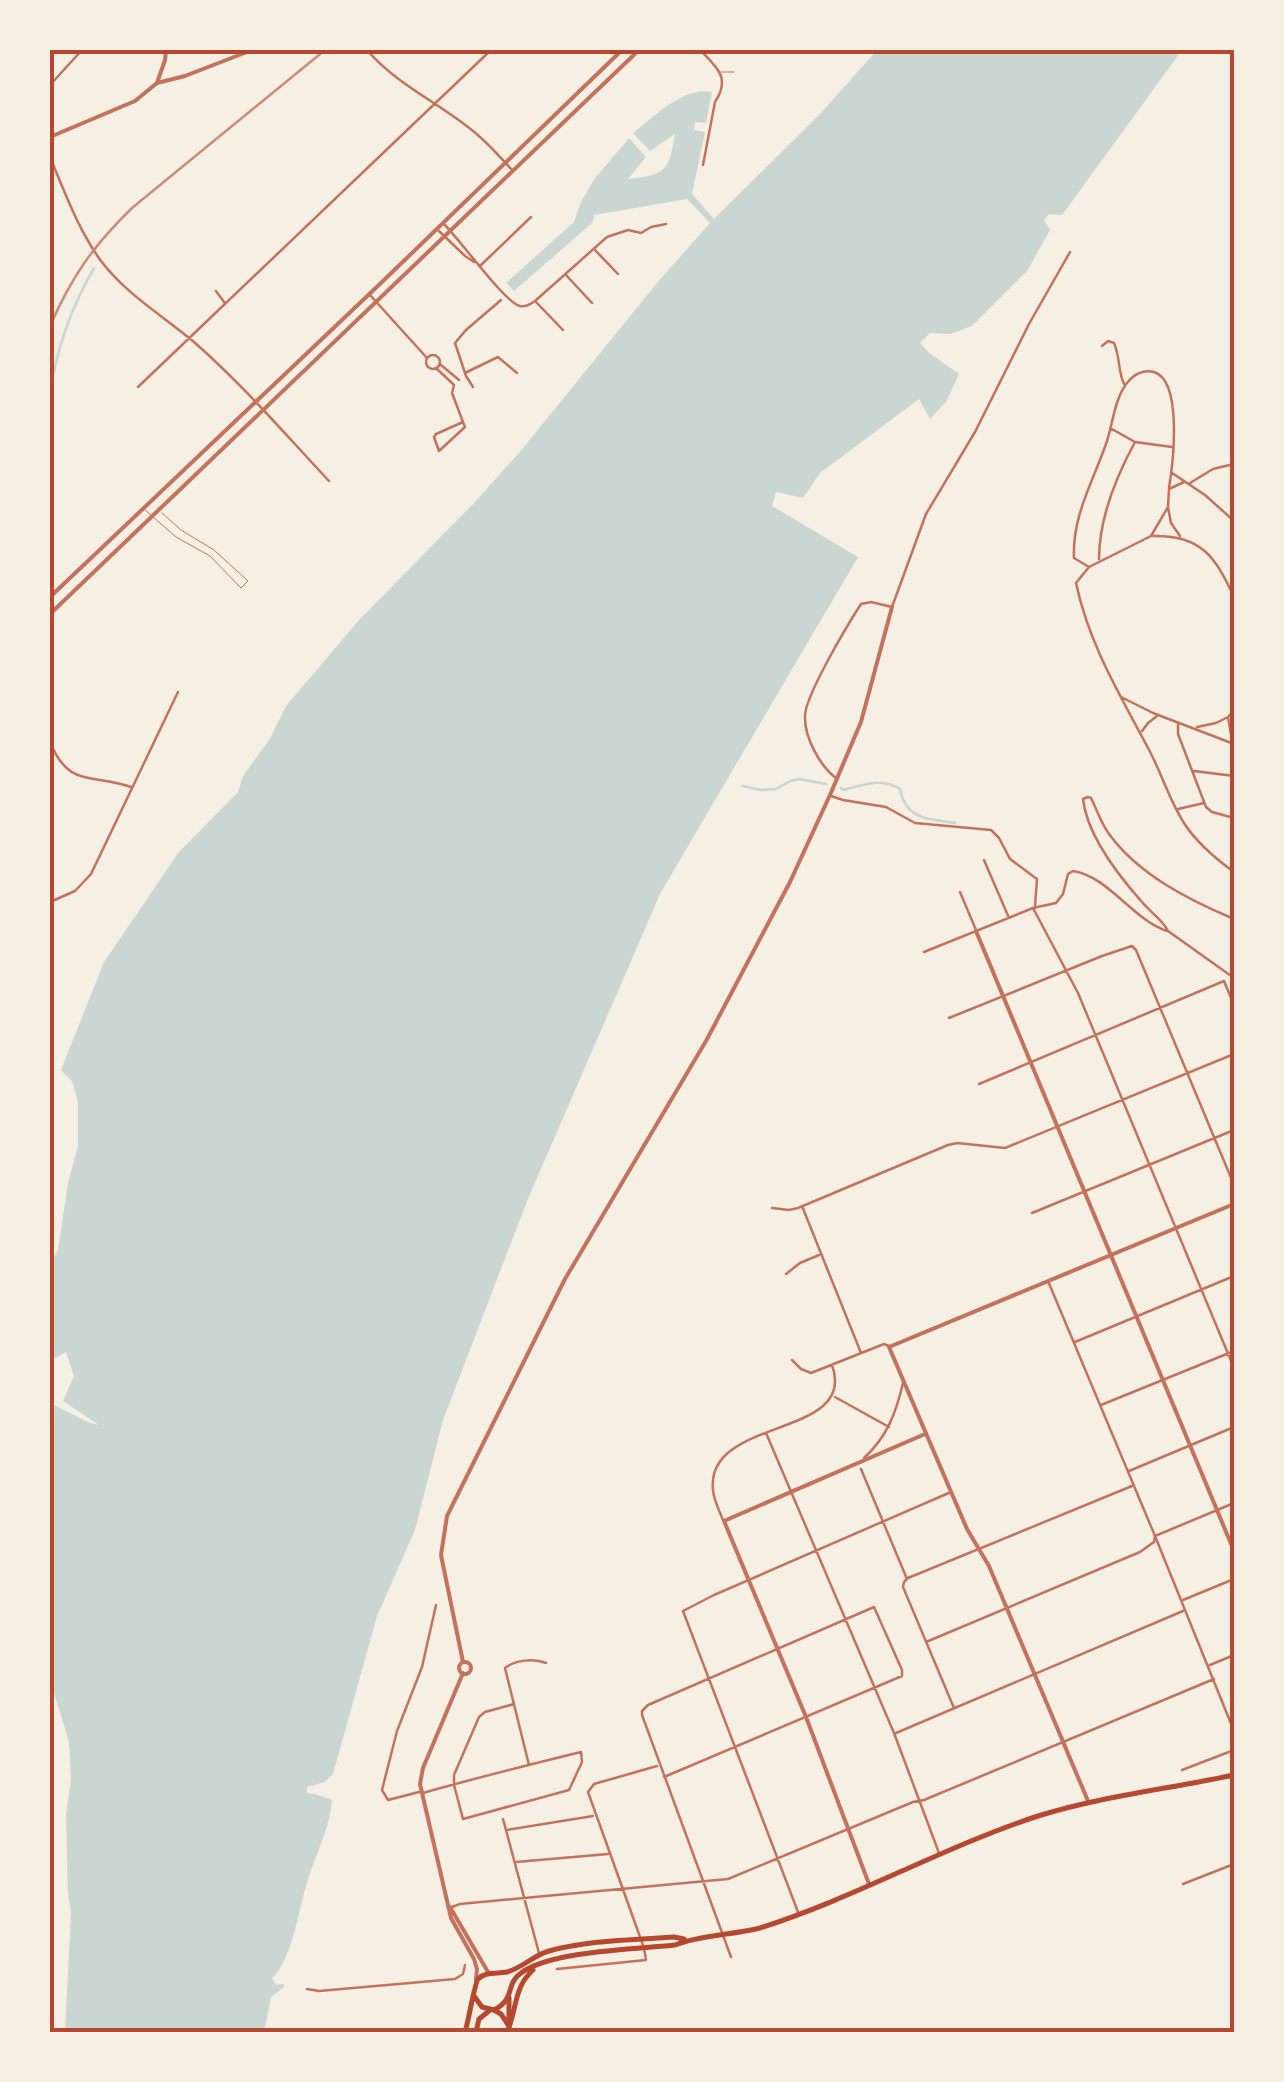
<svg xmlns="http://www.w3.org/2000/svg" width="1284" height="2082" font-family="Inter,sans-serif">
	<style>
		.water { fill: #c9d6d2 }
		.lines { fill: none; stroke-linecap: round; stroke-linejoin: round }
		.stream { stroke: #c9d6d2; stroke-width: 2.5 }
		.service { stroke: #c5725c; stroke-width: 1 }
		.minor { stroke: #c5725c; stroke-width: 2.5 }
		.tertiary { stroke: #c5725c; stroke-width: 4 }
		.secondary { stroke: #b5482f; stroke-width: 5 }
		.primary { stroke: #b5482f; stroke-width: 5 }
		.rail { stroke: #cf8b77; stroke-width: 2.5 }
		.neatline { fill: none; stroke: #b5482f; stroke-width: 4 }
	</style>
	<rect width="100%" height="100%" fill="#f6efe4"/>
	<path class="water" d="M877 50H1182L1062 215 1049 214 1044 220 1050 230 1027 271 972 326 950 334 930 333 920 343 929 353 959 374 946 402 930 419 919 399 820 473 803 498 776 492 772 506 858 557 661 892 527 1201 443 1420 415 1530 377 1616 333 1774 325 1782 307 1787V1793L315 1794 332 1800C330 1827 317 1851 309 1876 299 1905 294 1956 272 1979L276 1985 284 1984V1987L271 1997 264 2032H65L71 1913 68 1893 66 1815 71 1779 69 1742 50 1679V1403L88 1422 99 1425 63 1401 74 1376 66 1352 50 1361V1264L58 1250 68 1183 78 1146V1102L72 1081 61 1070 104 962 179 852 238 792 243 776 269 740 286 706 359 620 474 503 519 453 657 283 710 223 687 199 594 215 593 222 514 291 506 283 574 222 581 202 595 178 629 138 646 157 628 179C666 175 669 171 675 134L650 151 633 133C655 116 684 86 712 92L706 123 695 122 694 130 705 132 692 194 714 219 822 112Z"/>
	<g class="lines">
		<path class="stream" d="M50 394C56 351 72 306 94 268
			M743 786 760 790 776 789 790 781 799 779 826 784
			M841 788 843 790C863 785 882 777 900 789 906 820 928 819 955 823"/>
		<path class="service" d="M721 72H734
			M145 510 176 537 210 556 241 588 248 581 214 550 181 530 162 513"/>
		<path class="minor" d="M367 50C397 85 438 102 473 131 487 142 499 156 512 170
			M700 50C717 67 731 78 715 102L703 165
			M50 85 82 50
			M50 157C65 193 78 229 101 261 127 295 162 315 194 342 242 384 285 434 329 481
			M443 223C458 237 505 303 520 306 527 307 530 304 535 301L607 237 628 230 641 233 651 227 666 224
			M439 231 465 256 474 262
			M595 250 618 274
			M480 266 531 217
			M566 275 592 303
			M216 291 224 302
			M370 295 427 358
			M536 302 563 330
			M1102 346 1108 341 1114 343C1120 356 1118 372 1124 384
			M426 362a7 7 0 1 1 14 0a7 7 0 1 1-14 0Z
			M441 365 459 380
			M437 369 453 384
			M467 372 498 357 517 373
			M454 385 452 393 463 422 436 434 434 437 439 451 465 427 463 422
			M138 387 491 50
			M473 387 466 376 455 343 466 330 501 300
			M1110 428 1135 442 1172 447
			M1172 473 1205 495 1234 521
			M1184 482 1169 489 1168 507 1151 536 1089 567 1076 583C1089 644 1119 693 1147 746 1161 771 1169 800 1184 823 1196 842 1216 859 1234 872
			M1190 483 1213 469 1234 464
			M1168 507 1171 523 1180 536
			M1153 536C1201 535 1215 556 1234 597
			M1099 559C1099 519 1116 477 1135 442
			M1089 567 1074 558C1072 515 1094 480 1107 441 1113 422 1115 398 1127 383 1133 375 1143 369 1154 372 1183 381 1173 464 1169 488
			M1121 697 1153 713 1234 744
			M1178 724V734L1206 807 1212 812 1234 818
			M1197 727 1216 723 1228 717
			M1142 731 1148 723 1157 716
			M1232 740 1228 717 1234 710
			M50 742C69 789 93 773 131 787
			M1194 771 1234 776
			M836 778C820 766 804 737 805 716 805 696 848 624 861 604L871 602 892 607 926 514 975 432 1029 324 1070 252
			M831 796 843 800 886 807 915 823 991 830 999 838 1010 859 1037 879 1035 906
			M1178 809 1204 803
			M984 860 1009 918
			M960 892 976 930
			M50 902 75 891 91 874 178 692
			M1033 908 1078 993 1234 1368
			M1234 919C1189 900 1139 875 1109 834 1101 823 1097 810 1091 798L1088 797 1083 799C1087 836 1118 875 1142 902 1151 913 1162 919 1168 931L1234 978
			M924 952 1033 908 1056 903 1063 894 1068 874 1073 871C1108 876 1133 920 1167 931
			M949 1018 1102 956 1132 946 1136 950 1234 1185
			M979 1084 1224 981 1234 1005
			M802 1206 861 1353
			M772 1208 789 1210 798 1208 948 1145 957 1143 1005 1148 1234 1054
			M1032 1213 1234 1130
			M786 1274 800 1263 819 1255
			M1048 1281 1155 1536 1234 1731
			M1075 1342 1234 1276
			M792 1360 801 1369 811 1373 884 1344 889 1346
			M835 1397 889 1427
			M1101 1405 1234 1351
			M766 1433 894 1733 939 1853
			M864 1458C887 1437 896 1413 903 1383
			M861 1469 907 1579 904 1582 903 1587 954 1708
			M1129 1471 1234 1427
			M723 1520C719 1510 714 1501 713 1490 705 1416 859 1439 832 1365
			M908 1578 1132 1486
			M1183 1600 1234 1579
			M926 1642 1140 1552 1154 1542 1155 1536 1234 1503
			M1210 1665 1234 1655
			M896 1733 1183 1611
			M529 1765 505 1668C515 1660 534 1658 546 1663
			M1182 1770 1234 1750
			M664 1777 902 1676V1670L874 1607 648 1705 642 1711V1715L731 1957
			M419 1792 388 1800 382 1790 397 1731 422 1667 436 1605
			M423 1793C475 1778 528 1765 581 1752L582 1762 569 1790 463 1819 454 1785V1775L479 1717 485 1712 514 1704
			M503 1819 539 1953
			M507 1830 593 1816
			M516 1862 608 1854
			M1183 1884 1234 1864
			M452 1907 460 1904 728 1879 913 1802 924 1800 1214 1679
			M798 1912 683 1611 714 1595 951 1492
			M557 1969 646 1960 644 1948 588 1792 594 1784 657 1766
			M307 1989 319 1991 455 1979 463 1974 465 1965"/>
		<path class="tertiary" d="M157 83 165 60 166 50
			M50 137 135 101 157 83 185 76 252 50
			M50 597 382 282 622 50
			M50 614 639 50
			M976 931 1234 1551
			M463 1662 441 1555 447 1516 565 1279 706 1041 790 882 830 795 861 722 892 607
			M459 1668a6 6 0 1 1 12 0a6 6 0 1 1-12 0Z
			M463 1673 423 1768 420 1784 451 1918 474 1959 477 1969 476 1980
			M1088 1801 989 1566 967 1529 889 1347 1234 1204
			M869 1884 806 1717 724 1521 925 1434
			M450 1907 488 1972"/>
		<path class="secondary" d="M494 2010 501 2014 509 2026
			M509 2032V1998"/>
		<path class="primary" d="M474 1996 482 2007 494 2010C516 1999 505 1984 521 1973 551 1951 636 1949 675 1945 700 1935 733 1935 760 1928 855 1898 943 1847 1038 1816 1102 1796 1169 1789 1234 1775
			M509 2027C517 2005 515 1986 533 1970
			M465 2032C468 2023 475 1982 478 1979 486 1971 497 1974 507 1972 522 1968 534 1955 549 1951 589 1940 633 1940 674 1937L684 1939
			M476 2032 479 2019 489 2011"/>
		<path class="rail" d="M50 326C72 276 93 246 132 208L325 50"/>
	</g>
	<rect width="1284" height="2082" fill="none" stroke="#f6efe4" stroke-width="105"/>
	<rect x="52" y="52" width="1180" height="1978" class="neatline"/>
</svg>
